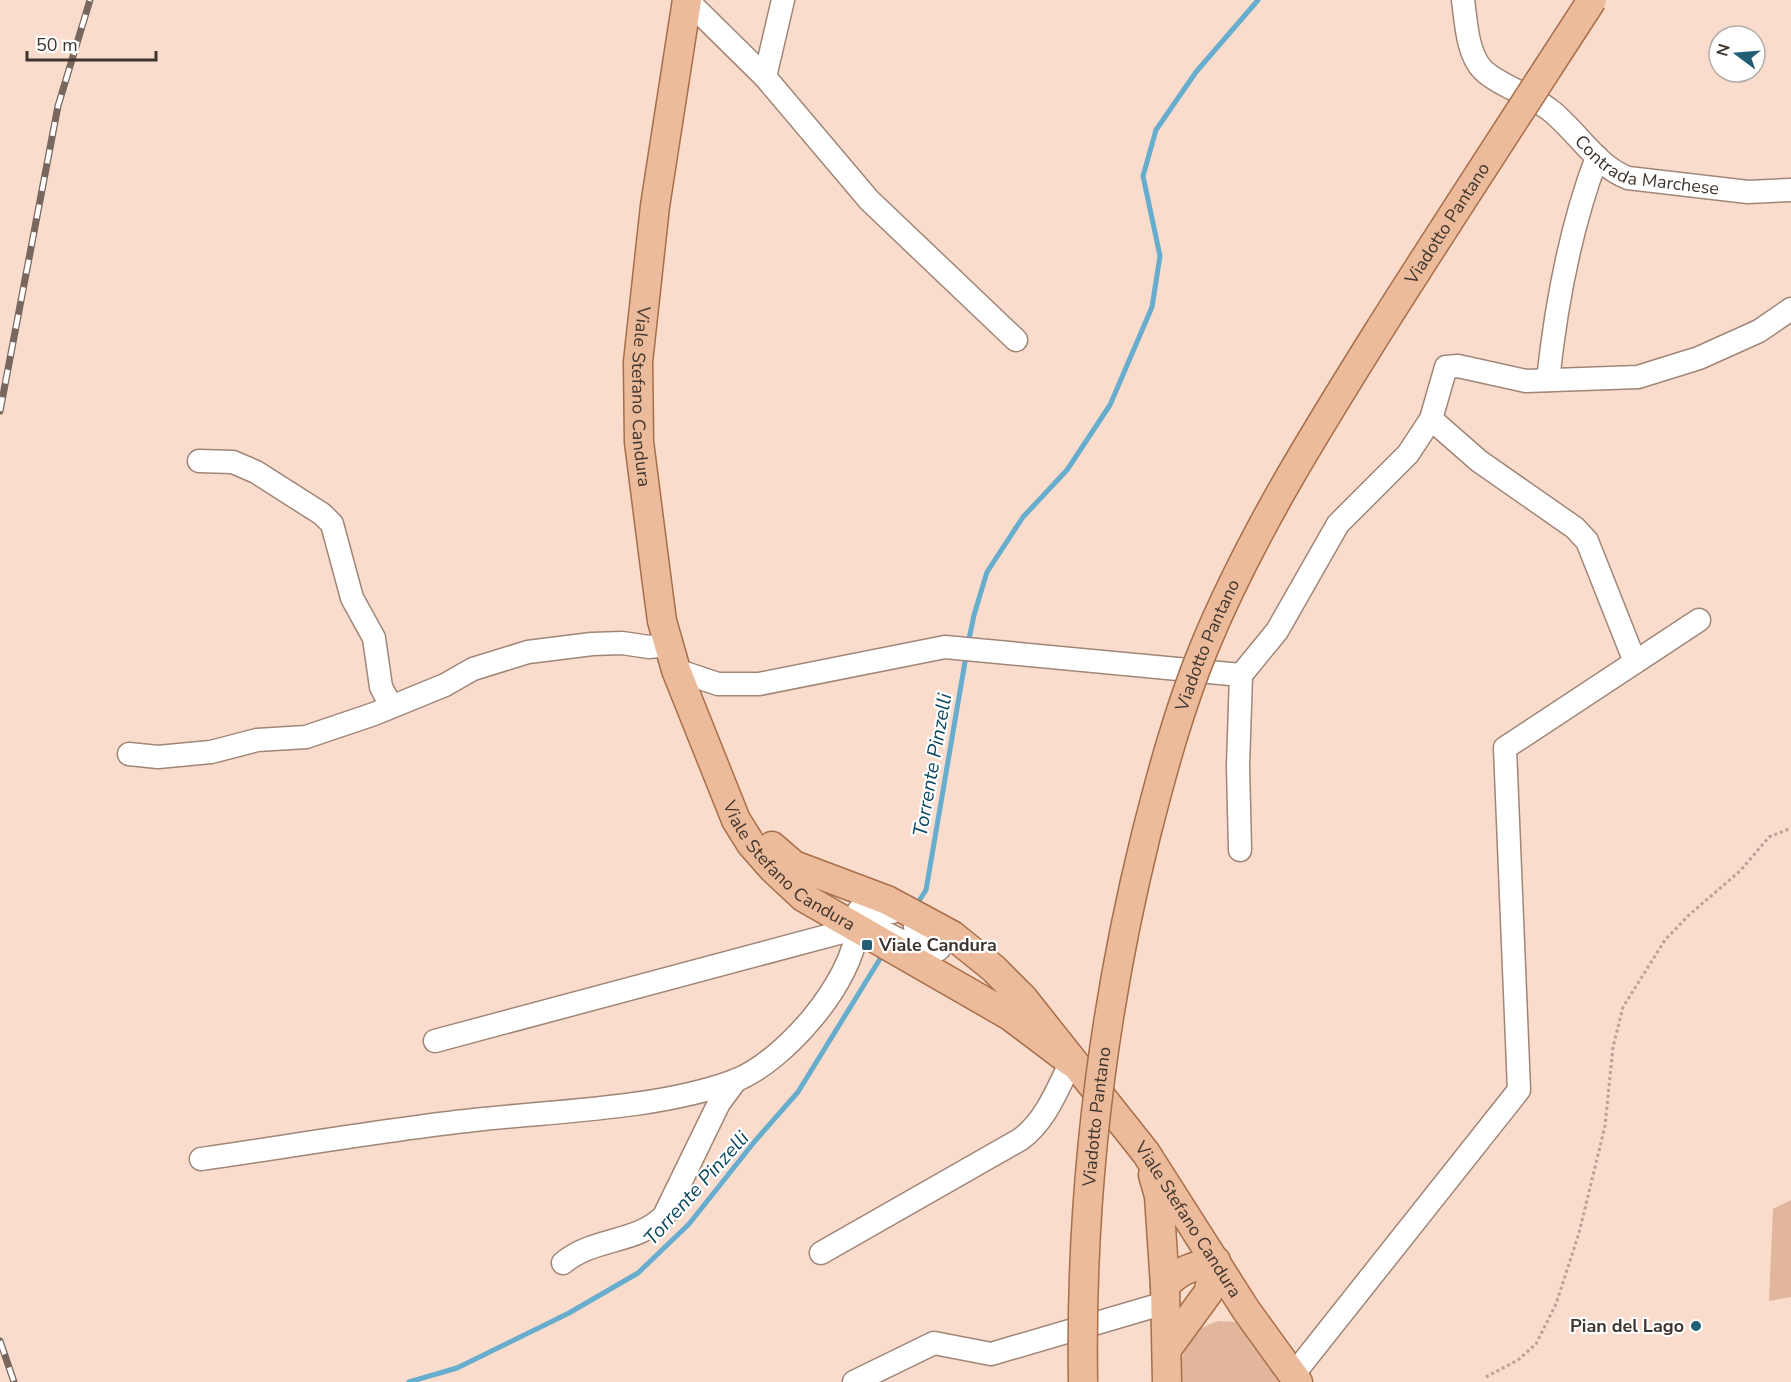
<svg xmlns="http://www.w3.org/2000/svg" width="1791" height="1382" font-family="'Nunito Sans',sans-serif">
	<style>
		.green { fill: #e1b69c }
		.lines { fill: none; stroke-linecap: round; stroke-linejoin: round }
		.stream { stroke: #66adce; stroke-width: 5 }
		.minor-casing { stroke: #a08677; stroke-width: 25 }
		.major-casing { stroke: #a76e49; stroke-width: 31 }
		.path { stroke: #b9a295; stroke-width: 3; stroke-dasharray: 3 3; stroke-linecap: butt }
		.minor { stroke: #fff; stroke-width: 22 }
		.major { stroke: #ecbb9b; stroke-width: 28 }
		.rail-casing { stroke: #78675e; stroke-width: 7 }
		.rail { stroke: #fff; stroke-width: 4.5; stroke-dasharray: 14; stroke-linecap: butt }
		.major-bridge-casing { stroke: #a76e49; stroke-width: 31; stroke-linecap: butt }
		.major-bridge { stroke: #ecbb9b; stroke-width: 28 }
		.poi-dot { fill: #235d76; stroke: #fff; stroke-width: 2 }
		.labels { text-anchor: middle; stroke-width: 4.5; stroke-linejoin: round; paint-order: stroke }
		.street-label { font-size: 18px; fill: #40352e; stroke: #fff }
		.poi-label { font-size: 18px; font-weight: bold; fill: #40352e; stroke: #fff; text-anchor: start }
		.water-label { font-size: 20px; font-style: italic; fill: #0b485f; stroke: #fff }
	</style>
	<rect width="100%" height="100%" fill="#f9dccc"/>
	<path class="green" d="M1791 1200V1297L1769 1301 1773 1209Z
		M1219 1321 1235 1322 1242 1328 1285 1382H1180C1181 1350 1186 1330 1219 1321Z"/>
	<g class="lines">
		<path class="stream" d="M968 644 974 615 987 572 1023 517 1067 470 1110 405 1152 307 1160 256 1143 176 1156 130 1196 72 1258 0
			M915 907 926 890 966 656
			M409 1382 457 1368 569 1313 638 1273 689 1224 755 1141 798 1092 883 954"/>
		<g class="minor-casing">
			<g id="minor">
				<path d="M687 0 765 77 869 200 1016 340"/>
				<path id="s1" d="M1463 0C1466 21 1467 54 1483 70 1498 85 1531 95 1550 110 1577 131 1596 166 1628 178L1748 192 1791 190"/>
				<path d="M765 77 783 0"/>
				<path d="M1548 380C1556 305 1570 228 1597 157"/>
				<path d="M1431 419 1446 367 1458 366 1526 381 1638 377 1699 358 1759 331 1791 309"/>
				<path d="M199 461 233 462 256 472 322 514 332 524 352 598 374 638 381 687 391 706"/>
				<path d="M676 670 718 684H759L945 647 1241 675 1277 631 1338 524 1408 454 1431 419 1479 461 1575 528 1587 541 1635 662"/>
				<path d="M129 754 158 757 211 752 257 740 306 737 374 714 445 685 473 669 528 652 592 644 622 643 649 647 668 645"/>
				<path d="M1240 850 1238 766 1241 675"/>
				<path d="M892 912 863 905 858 912 860 920 929 955 939 949 938 940 915 927"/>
				<path d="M201 1159C292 1146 383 1130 474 1120 555 1111 658 1109 734 1081 784 1062 853 982 857 928L435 1041"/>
				<path d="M821 1253 1021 1139C1046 1120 1057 1090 1071 1062"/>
				<path d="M563 1263C594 1237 636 1244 664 1216L719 1103 736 1080"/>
				<path d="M1293 1375 1519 1090 1505 748 1699 620"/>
				<path d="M854 1382 934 1343 991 1354 1165 1303"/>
			</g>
		</g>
		<g class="major-casing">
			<g id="major">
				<path id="s2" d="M687 0 655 206 638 362 639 442 657 583 662 621 676 670 736 820 751 844 773 869 803 897 1010 1016 1071 1062"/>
				<path id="s3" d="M772 846 794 865 887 900 952 935 993 968 1023 998 1146 1153 1246 1310 1298 1382"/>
				<path d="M1153 1175 1159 1196 1165 1286 1167 1382"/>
				<path d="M1165 1286C1180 1269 1195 1266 1216 1261L1208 1293 1167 1349"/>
			</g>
		</g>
		<path class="path" d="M1486 1377 1518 1360 1536 1344 1556 1304 1579 1233 1605 1126 1613 1047 1623 1007 1665 940 1689 915 1740 871 1769 837 1791 828"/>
		<use href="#minor" class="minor"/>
		<use href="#major" class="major"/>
		<g class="rail-casing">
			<path id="rail" d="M0 411 58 106 90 0
				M0 1341 14 1382"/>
		</g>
		<use href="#rail" class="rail"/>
		<g class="major-bridge-casing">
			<g id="major-bridge">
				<path id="s4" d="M1083 1382C1080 1198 1102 1013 1146 835 1162 772 1179 709 1204 648 1251 534 1318 428 1383 324 1452 215 1522 108 1592 0"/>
			</g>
		</g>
		<use href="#major-bridge" class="major-bridge"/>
	</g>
	<g class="poi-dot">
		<rect x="861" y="939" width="12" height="12" rx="3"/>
		<circle cx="1696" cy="1326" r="6"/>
	</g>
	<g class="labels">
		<g class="street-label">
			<text dy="6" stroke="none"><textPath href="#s1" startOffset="270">Contrada Marchese</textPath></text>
			<text dy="6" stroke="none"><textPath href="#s4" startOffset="1238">Viadotto Pantano</textPath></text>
			<text dy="6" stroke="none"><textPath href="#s2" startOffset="400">Viale Stefano Candura</textPath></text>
			<text dy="6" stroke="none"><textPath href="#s4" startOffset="752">Viadotto Pantano</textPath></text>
			<text dy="6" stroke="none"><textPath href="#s2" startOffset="909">Viale Stefano Candura</textPath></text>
			<text dy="6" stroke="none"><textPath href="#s4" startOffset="266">Viadotto Pantano</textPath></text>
			<text dy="6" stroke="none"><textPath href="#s3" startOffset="574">Viale Stefano Candura</textPath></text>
		</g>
		<g class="poi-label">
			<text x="879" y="951">Viale Candura</text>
			<text x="1684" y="1332" text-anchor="end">Pian del Lago</text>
		</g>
		<g class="water-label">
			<text transform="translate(932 765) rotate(-80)" y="7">Torrente Pinzelli</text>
			<text transform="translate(696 1188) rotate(-48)" y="7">Torrente Pinzelli</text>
		</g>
	</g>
	<g transform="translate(1737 54) rotate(286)"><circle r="28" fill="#ffffff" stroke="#b3aeab" stroke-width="1.5"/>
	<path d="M0-4.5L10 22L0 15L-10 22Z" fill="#235d76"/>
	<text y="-9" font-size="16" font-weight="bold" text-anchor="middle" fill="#40352e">N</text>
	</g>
	<path d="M27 51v9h129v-9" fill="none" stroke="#40352e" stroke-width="3"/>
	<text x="36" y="51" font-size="18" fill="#40352e" stroke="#ffffff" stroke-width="4.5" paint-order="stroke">50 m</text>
</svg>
